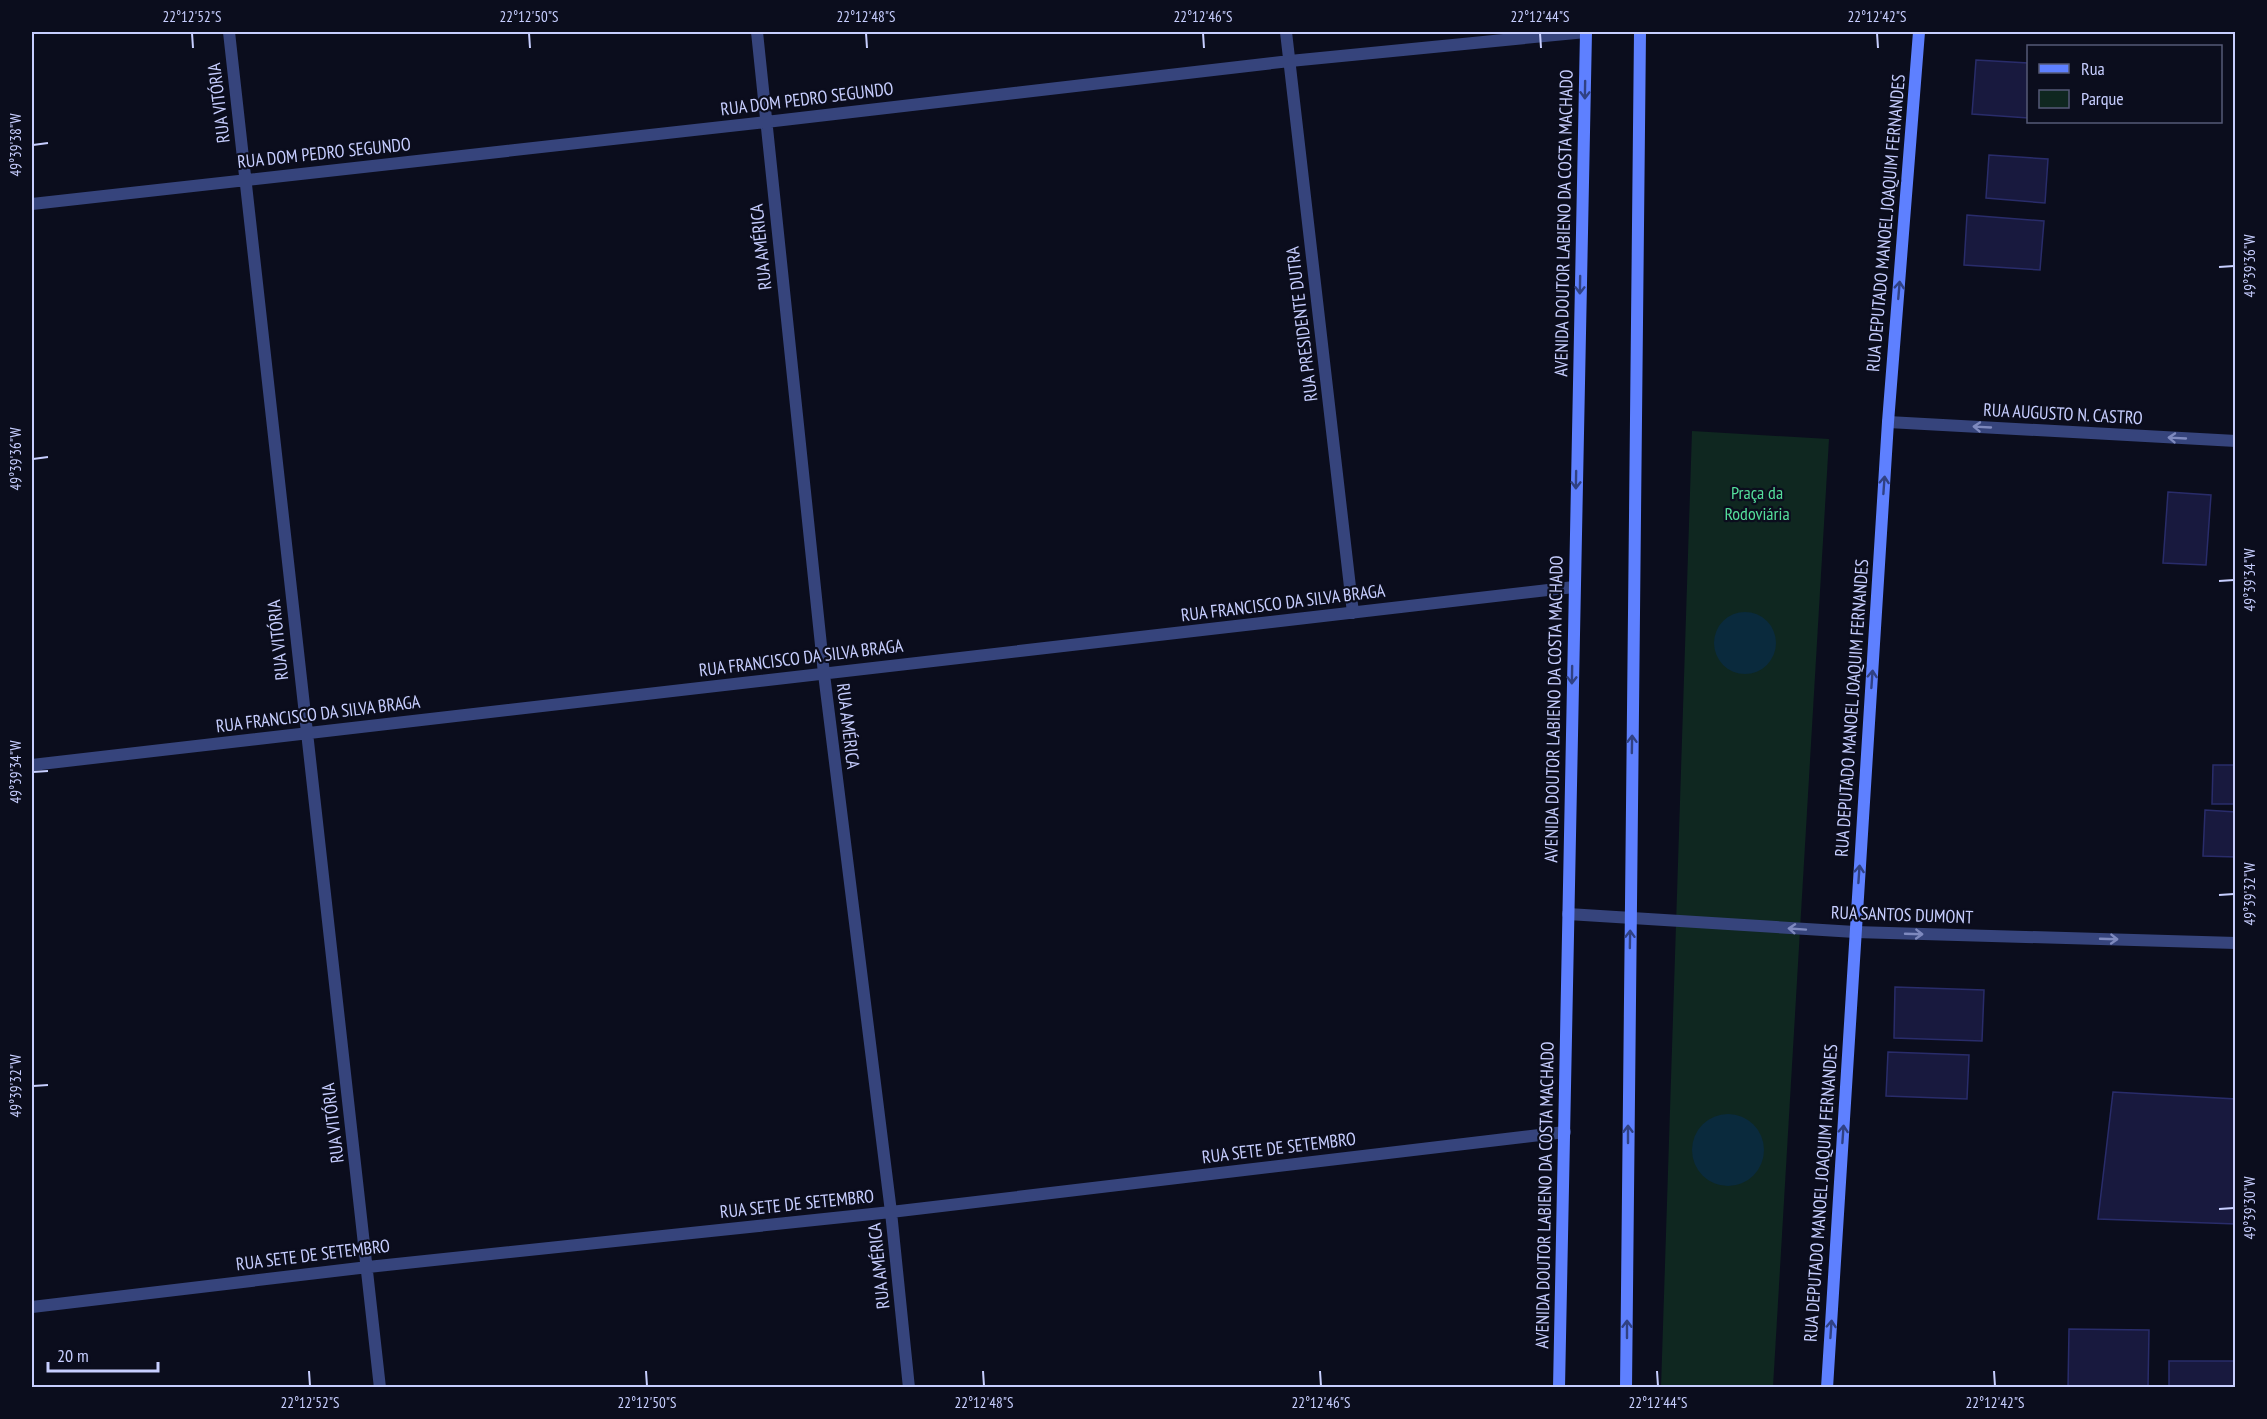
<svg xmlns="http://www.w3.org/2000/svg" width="2267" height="1419" font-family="'PT Sans Narrow',sans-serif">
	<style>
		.green { fill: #0f2720 }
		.water { fill: #0a2a3d }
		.building { fill: #18193e; stroke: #292c6a; stroke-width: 1.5 }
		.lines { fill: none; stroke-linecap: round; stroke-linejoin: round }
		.street { stroke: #36447c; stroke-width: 12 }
		.secondary { stroke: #5e80ff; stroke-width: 12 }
		.oneway { stroke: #304183 }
		.oneway2 { stroke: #7e89be }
		.ticks { fill: none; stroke: #c7ceff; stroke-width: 2 }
		.labels { text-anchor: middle; stroke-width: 4.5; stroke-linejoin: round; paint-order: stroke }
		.street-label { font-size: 18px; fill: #c7ceff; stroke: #0b0d1d }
		.park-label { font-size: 18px; fill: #54de9b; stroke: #0b0d1d }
		.neatline { fill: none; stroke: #c7ceff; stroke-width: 2 }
		.ticks-label { font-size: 15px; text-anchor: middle; fill: #c7ceff }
	</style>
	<rect width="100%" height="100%" fill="#0b0d1d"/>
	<path class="green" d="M1692 431 1829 439 1773 1387 1661 1388Z"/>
	<path class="water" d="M1714 643a31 31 0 1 1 62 0a31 31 0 1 1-62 0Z
		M1692 1150a36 36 0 1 1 72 0a36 36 0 1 1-72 0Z"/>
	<path class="building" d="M1976 60 2028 63V118L1972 114Z
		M1989 155 2048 159 2045 203 1986 198Z
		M1967 215 2044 221 2040 270 1964 265Z
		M2168 492 2211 495 2206 565 2163 563Z
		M2213 765H2236V804H2212Z
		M2205 810 2236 812V857L2203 856Z
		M1895 987 1984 990 1982 1041 1894 1038Z
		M1888 1052 1969 1055 1967 1099 1886 1096Z
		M2113 1092 2236 1099V1224L2098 1219Z
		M2069 1329 2149 1330 2148 1388H2068Z
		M2169 1361H2236V1388H2169Z"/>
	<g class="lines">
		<path class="street" d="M229 32 380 1388
			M757 32 824 674 891 1212 909 1388
			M1286 32 1353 613
			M32 204 766 122 1290 61 1586 32
			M1888 422 2236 441
			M32 765 1574 587
			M1568 914 1855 932 2236 943
			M32 1307 368 1267 891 1212 1565 1132"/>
		<path class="secondary" d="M1559 1388 1586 32
			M1626 1388 1640 32
			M1827 1388 1888 422 1919 32"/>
	</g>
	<defs><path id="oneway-shaft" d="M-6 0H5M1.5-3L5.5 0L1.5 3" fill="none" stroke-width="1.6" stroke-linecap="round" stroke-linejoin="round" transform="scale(1.5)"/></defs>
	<g class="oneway">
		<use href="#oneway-shaft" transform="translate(1585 90) rotate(91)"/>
		<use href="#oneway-shaft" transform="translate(1580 285) rotate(91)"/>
		<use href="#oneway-shaft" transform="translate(1899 290) rotate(-85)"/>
		<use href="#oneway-shaft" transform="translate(1576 480) rotate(91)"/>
		<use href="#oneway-shaft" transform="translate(1884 485) rotate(-86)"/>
		<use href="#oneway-shaft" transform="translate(1572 675) rotate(91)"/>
		<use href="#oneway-shaft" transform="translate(1872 679) rotate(-86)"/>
		<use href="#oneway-shaft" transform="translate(1632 744) rotate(-89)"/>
		<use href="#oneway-shaft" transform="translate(1859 874) rotate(-86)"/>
		<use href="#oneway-shaft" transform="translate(1630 939) rotate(-89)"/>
		<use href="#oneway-shaft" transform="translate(1628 1134) rotate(-90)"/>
		<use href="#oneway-shaft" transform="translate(1843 1134) rotate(-86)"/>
		<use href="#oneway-shaft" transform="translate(1627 1329) rotate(-90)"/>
		<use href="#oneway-shaft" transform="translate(1831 1329) rotate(-86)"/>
	</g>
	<g class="oneway2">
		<use href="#oneway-shaft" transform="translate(1982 427) rotate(-177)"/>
		<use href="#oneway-shaft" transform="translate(2177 438) rotate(-177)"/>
		<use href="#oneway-shaft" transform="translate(1797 929) rotate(-176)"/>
		<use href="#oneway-shaft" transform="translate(1914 934) rotate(2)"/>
		<use href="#oneway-shaft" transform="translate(2109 939) rotate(2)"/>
	</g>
	<path class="ticks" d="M192 33 193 48M529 33 530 48M866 33 867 48M1203 33 1204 48M1540 33 1541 48M1877 33 1878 48M33 145 48 143M2219 267 2234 266M33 459 48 457M2219 581 2234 580M33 772 48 771M2219 895 2234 894M33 1086 48 1085M2219 1209 2234 1208M309 1371 310 1386M646 1371 647 1386M983 1371 984 1386M1320 1371 1321 1386M1657 1371 1658 1386M1994 1371 1995 1386"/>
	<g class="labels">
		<g class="street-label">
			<text transform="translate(807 99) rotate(-7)" y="6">RUA DOM PEDRO SEGUNDO</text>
			<text transform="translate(219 103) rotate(-97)" y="6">RUA VITÓRIA</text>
			<text transform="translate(324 153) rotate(-6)" y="6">RUA DOM PEDRO SEGUNDO</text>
			<text transform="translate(1564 223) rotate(-89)" y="6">AVENIDA DOUTOR LABIENO DA COSTA MACHADO</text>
			<text transform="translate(1886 223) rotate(-85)" y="6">RUA DEPUTADO MANOEL JOAQUIM FERNANDES</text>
			<text transform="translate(761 247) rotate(-96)" y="6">RUA AMÉRICA</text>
			<text transform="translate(1302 324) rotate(-97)" y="6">RUA PRESIDENTE DUTRA</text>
			<text transform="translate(2063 414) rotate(3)" y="6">RUA AUGUSTO N. CASTRO</text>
			<text transform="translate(1283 603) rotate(-7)" y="6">RUA FRANCISCO DA SILVA BRAGA</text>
			<text transform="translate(278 640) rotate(-96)" y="6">RUA VITÓRIA</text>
			<text transform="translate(801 658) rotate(-7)" y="6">RUA FRANCISCO DA SILVA BRAGA</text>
			<text transform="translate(1852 708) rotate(-86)" y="6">RUA DEPUTADO MANOEL JOAQUIM FERNANDES</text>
			<text transform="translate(1554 709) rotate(-89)" y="6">AVENIDA DOUTOR LABIENO DA COSTA MACHADO</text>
			<text transform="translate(318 714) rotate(-7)" y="6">RUA FRANCISCO DA SILVA BRAGA</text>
			<text transform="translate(848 726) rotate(83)" y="6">RUA AMÉRICA</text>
			<text transform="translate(1902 915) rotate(2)" y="6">RUA SANTOS DUMONT</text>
			<text transform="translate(333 1123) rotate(-97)" y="6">RUA VITÓRIA</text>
			<text transform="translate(1279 1148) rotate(-7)" y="6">RUA SETE DE SETEMBRO</text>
			<text transform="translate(1821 1193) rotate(-86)" y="6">RUA DEPUTADO MANOEL JOAQUIM FERNANDES</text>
			<text transform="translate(1545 1195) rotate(-89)" y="6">AVENIDA DOUTOR LABIENO DA COSTA MACHADO</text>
			<text transform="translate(797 1204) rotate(-6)" y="6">RUA SETE DE SETEMBRO</text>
			<text transform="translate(313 1255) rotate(-7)" y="6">RUA SETE DE SETEMBRO</text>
			<text transform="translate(879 1266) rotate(-96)" y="6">RUA AMÉRICA</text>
		</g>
		<g class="park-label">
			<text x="1757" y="499">Praça da<tspan x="1757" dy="21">Rodoviária</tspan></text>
		</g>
	</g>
	<rect width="2267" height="1419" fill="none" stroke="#0b0d1d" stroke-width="66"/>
	<rect x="2027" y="45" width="195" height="78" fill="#0b0d1d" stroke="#565a77" stroke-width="1.5"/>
	<rect x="2039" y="64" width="30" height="9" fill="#5e80ff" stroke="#565a77" stroke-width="1.5"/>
	<text x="2081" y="75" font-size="18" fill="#c7ceff">Rua</text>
	<rect x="2039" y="90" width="30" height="18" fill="#0f2720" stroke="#565a77" stroke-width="1.5"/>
	<text x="2081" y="105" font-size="18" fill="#c7ceff">Parque</text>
	<path d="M48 1362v9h110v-9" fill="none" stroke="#c7ceff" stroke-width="3"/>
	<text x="57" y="1362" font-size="18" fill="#c7ceff" stroke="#0b0d1d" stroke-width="4.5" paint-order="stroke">20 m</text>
	<rect x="33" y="33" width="2201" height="1353" class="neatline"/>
	<g class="ticks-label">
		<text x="192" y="22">22°12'52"S</text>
		<text x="529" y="22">22°12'50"S</text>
		<text x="866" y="22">22°12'48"S</text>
		<text x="1203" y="22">22°12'46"S</text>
		<text x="1540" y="22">22°12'44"S</text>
		<text x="1877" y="22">22°12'42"S</text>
		<text transform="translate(16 145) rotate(-90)" y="5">49°39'38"W</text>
		<text transform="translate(2250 266) rotate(-90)" y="5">49°39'36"W</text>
		<text transform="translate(16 459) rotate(-90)" y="5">49°39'36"W</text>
		<text transform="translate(2250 580) rotate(-90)" y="5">49°39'34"W</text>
		<text transform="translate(16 772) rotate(-90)" y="5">49°39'34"W</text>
		<text transform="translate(2250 894) rotate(-90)" y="5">49°39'32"W</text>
		<text transform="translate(16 1086) rotate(-90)" y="5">49°39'32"W</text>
		<text transform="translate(2250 1208) rotate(-90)" y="5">49°39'30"W</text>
		<text x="310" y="1408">22°12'52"S</text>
		<text x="647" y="1408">22°12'50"S</text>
		<text x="984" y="1408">22°12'48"S</text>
		<text x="1321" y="1408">22°12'46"S</text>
		<text x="1658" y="1408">22°12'44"S</text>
		<text x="1995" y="1408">22°12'42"S</text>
	</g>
</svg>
